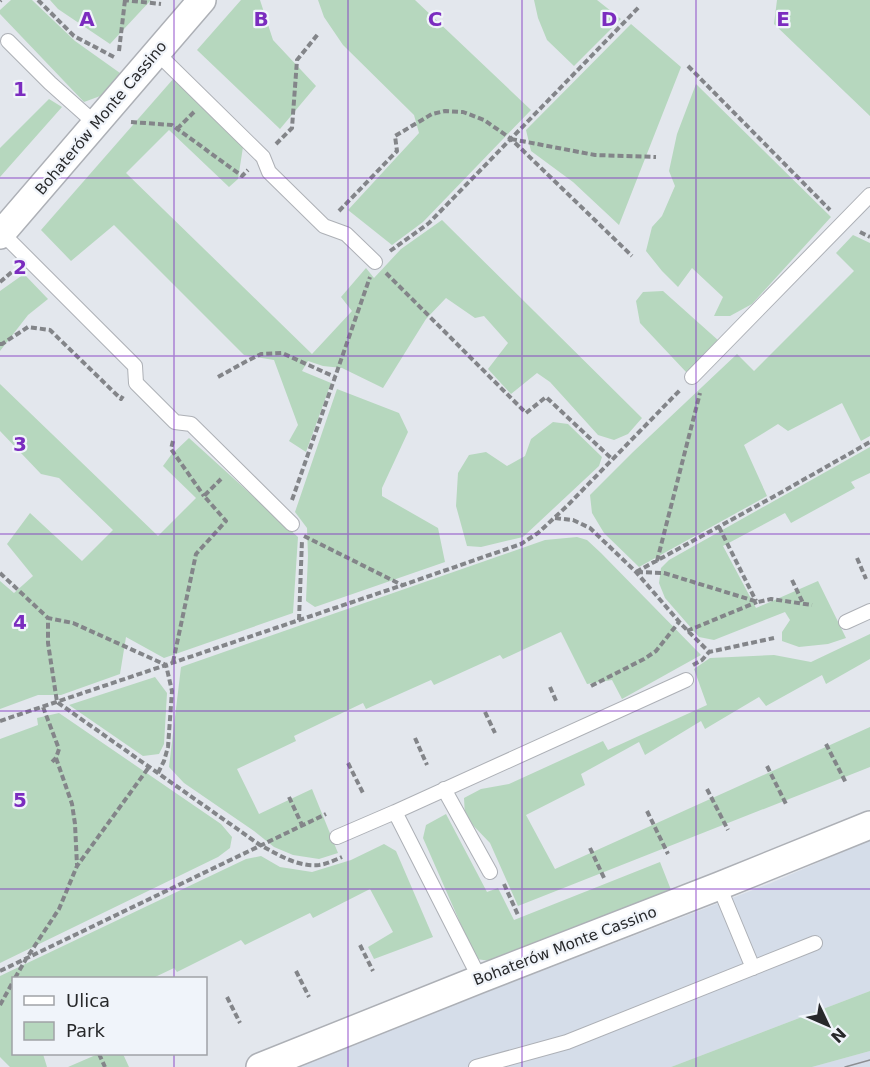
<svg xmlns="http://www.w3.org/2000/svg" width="870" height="1067" font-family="'DejaVu Sans',sans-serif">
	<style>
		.built { fill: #d5dde9 }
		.green { fill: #b6d7be }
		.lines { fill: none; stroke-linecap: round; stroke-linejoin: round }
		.lane-casing { stroke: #adb0b6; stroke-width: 16 }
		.street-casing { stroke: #adb0b6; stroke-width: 30 }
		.path { stroke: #838589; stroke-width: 4; stroke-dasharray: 6 3; stroke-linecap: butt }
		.lane { stroke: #fff; stroke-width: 14 }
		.street { stroke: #fff; stroke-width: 27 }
		.tram { stroke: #8c8e92; stroke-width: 1.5 }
		.grid { fill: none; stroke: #7b2cbf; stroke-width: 1.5; stroke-opacity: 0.55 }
		.labels { text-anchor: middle; stroke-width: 4.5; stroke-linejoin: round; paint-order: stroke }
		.street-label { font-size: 15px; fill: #27282a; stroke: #f0f4fa }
		.grid-label { font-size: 20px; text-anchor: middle; font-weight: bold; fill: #7b2cbf; stroke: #f0f4fa; stroke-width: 4.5; stroke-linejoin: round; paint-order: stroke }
	</style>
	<rect width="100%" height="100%" fill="#e3e7ed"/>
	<path class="built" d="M870 840V991L671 1067H292L771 883Z
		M870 1051V1067H812Z"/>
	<path class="green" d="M11 0H32L75 41 120 73 103 95 84 102 0 14V10Z
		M50 0H151L110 44 58 9Z
		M241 0H260L273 40 316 86 280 129 197 50Z
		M318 0H415L531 110 423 222 392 245 348 210 419 133 414 115 343 45 324 17Z
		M534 0H597L621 19 574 66 547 40 538 18Z
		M777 0H870V116L774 24Z
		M631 24 681 67 619 225 573 182 531 151 526 130Z
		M174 78 243 147 238 179 229 187 169 130 126 173 312 354 352 311 341 297 366 268 374 278 401 249 442 220 642 418 628 434 614 440 598 435 550 382 537 373 511 394 488 369 508 343 484 316 475 318 446 298 426 319 383 388 342 368 323 366 308 361 302 371 331 383 306 452 289 441 298 425 274 360 244 355 114 225 71 261 41 230Z
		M696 84 831 217 752 304 730 316H714L723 297 692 268 678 287 662 271 646 251 652 227 662 216 675 186 669 171 677 134Z
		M49 99 62 107 0 177V148Z
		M853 235 870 243V436L861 441 842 403 788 431 778 424 744 445 767 496 639 567 604 533 592 513 590 495 633 452 737 354 754 371 854 271 836 253Z
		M24 274 48 299 28 315 0 351V291Z
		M663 291 719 341 687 373 640 323 636 301 643 292Z
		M0 384 158 536 196 498 163 466 171 455 189 438 298 537 293 613 164 658 126 637 120 674 61 695H38L0 709V581L14 593 33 576 7 544 30 513 82 561 113 530 59 478 41 474 0 431Z
		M337 389 399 413 408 432 382 488V496L438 528 445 562 315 607 306 601 308 556 307 528 295 512Z
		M553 422 568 424 602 457 599 466 523 537 481 547 467 546 456 506 458 473 469 455 486 452 507 466 525 456 531 439Z
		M870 447V473L851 482 855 488 791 523 785 513 723 546 756 608 818 581 846 638 828 644 799 647 782 641V632L790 620 785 612 714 640 699 637 665 598 659 583 661 568 669 560Z
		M577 537 587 540 601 553 701 655 622 699 612 680 587 684 561 632 503 659 500 655 434 685 431 680 366 709 363 703 294 736 296 741 237 769 259 814 312 789 338 853 319 859 293 855 274 847 254 831 184 783 169 767 181 667 545 540Z
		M870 634V659L826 684 822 675 766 706 759 697 705 729 701 721 645 755 639 742 581 774 585 785 526 815 555 869 870 727V767L518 906 490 843 465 817 464 798 481 789 509 784 603 741 608 750 707 705 694 669 710 658 774 655 811 662Z
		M155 677 167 693 164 744 159 754 143 756 69 705Z
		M59 713 221 824 232 837 230 848 218 857 0 963V739L38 725 37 718Z
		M446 814 487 892 498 888 514 920 660 862 673 895 498 962 476 959 423 838 426 825Z
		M384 844 396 851 433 937 374 959 368 947 393 932 370 889 313 918 310 913 245 945 241 940 177 972 174 968 153 978H14V1054H43L47 1067H10L0 1057V976L246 859 261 856 280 867 312 872 351 860Z
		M870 991V1051L812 1067H671Z
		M98 1054H123L129 1067H68Z"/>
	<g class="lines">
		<g class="lane-casing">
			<path id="lane" d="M8 41 50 83 96 124
				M156 52 263 157 269 172 324 226 346 234 375 262
				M2 233 135 366 136 383 175 422 191 424 292 524
				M692 377 870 195
				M846 622 870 611
				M444 789 490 872
				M337 837 395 812
				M719 886 753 968
				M480 979 395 812 686 680
				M476 1067 567 1042 815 943"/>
		</g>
		<g class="street-casing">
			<path id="street" d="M0 235 202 0
				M260 1067 480 979 719 886 870 825"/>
		</g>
		<path class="path" d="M38 0 74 36 114 57
			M123 0 161 4
			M0 1 1 0
			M119 51 125 0
			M688 66 830 210
			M131 122 172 125 242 176 248 170
			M177 129 194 112
			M511 139 595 155 656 157
			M276 144 292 128 297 60 318 34
			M339 211 397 151 395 136 432 114 445 111 463 112 484 120 510 138 632 256
			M860 232 870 237
			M390 251 429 223 639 7
			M386 273 526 413 546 397 612 459
			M0 282 13 271
			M0 344H2L28 327 50 330 121 399 123 396
			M218 377 245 362 261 354 282 353 335 377
			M173 441 171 449 204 496
			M292 500 370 277
			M555 518 573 520 590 528 636 572 682 625 709 652 774 638
			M719 527 756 601
			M304 536 402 585
			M857 558 866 579
			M657 561 700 393
			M636 572 773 497 870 442
			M637 572 664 573 758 602 771 599 812 605
			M0 573 48 618
			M792 580 803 603
			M299 620 302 540
			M687 631 757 602
			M173 662 196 554 226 521 204 496 221 479
			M693 665 702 660 709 652
			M591 686 644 659 656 651 679 622
			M550 687 557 703
			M43 707 59 749 56 758 52 762
			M485 712 495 733
			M0 721 403 585 521 544 538 533 567 506 681 389
			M415 738 427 765
			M826 744 846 783
			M56 758 72 804 75 824 77 865
			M348 763 364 795
			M767 766 787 806
			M158 773 164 761 168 747 172 691 166 665 73 623 48 618V643L57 702 260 845C279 855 297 867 319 865 327 864 335 860 342 857
			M707 789 728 830
			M289 797 302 825
			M647 811 668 854
			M590 848 605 880
			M504 884 518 915
			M360 945 373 971
			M0 971 326 814
			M296 971 309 997
			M15 978 26 959 59 909 77 866 149 767
			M227 997 240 1023
			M0 1005 14 980
			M99 1054 105 1067"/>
		<use href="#lane" class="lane"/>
		<use href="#street" class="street"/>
		<path class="tram" d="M845 1067 870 1060"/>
	</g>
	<path class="grid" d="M174 0V978M348 0V1067M522 0V1067M696 0V1067M0 178H870M0 356H870M0 534H870M0 711H870M0 889H870M174 1054V1067"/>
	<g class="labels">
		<g class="street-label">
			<text transform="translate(101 118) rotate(-50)" y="5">Bohaterów Monte Cassino</text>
			<text transform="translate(565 946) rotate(-21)" y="5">Bohaterów Monte Cassino</text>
		</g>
	</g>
	<g class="grid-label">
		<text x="87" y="26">A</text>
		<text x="261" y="26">B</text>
		<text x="435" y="26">C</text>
		<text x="609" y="26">D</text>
		<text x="783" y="26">E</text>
		<text x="20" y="96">1</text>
		<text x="20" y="274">2</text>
		<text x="20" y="451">3</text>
		<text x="20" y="629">4</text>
		<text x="20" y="807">5</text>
	</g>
	<rect x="12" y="977" width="195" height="78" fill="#f0f4fa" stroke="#a0a2a7" stroke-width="1.5"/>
	<rect x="24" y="996" width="30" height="9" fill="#ffffff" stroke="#a0a2a7" stroke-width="1.5"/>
	<text x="66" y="1007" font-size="18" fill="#27282a">Ulica</text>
	<rect x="24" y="1022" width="30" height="18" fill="#b6d7be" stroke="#a0a2a7" stroke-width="1.5"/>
	<text x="66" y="1037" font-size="18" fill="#27282a">Park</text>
	<g transform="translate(828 1025) rotate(134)" stroke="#f0f4fa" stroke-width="4.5" paint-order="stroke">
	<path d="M0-4.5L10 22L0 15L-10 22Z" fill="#27282a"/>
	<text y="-9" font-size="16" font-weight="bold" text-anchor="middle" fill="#27282a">N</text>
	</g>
</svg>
